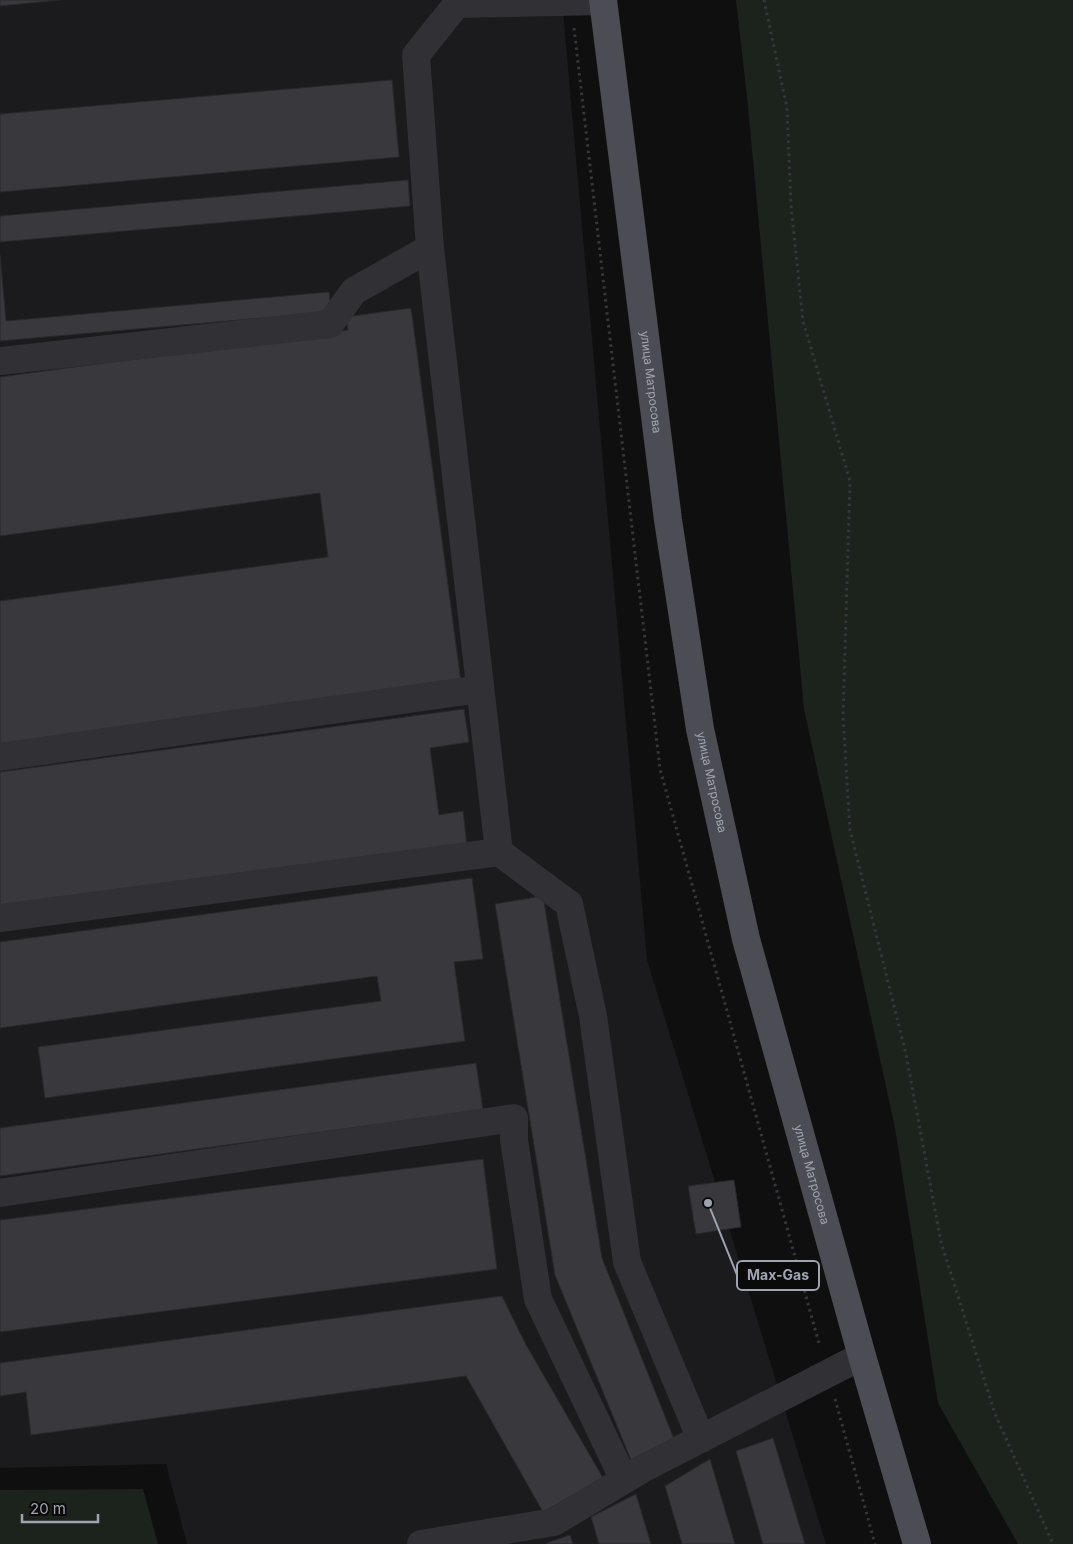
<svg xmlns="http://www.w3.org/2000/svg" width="1073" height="1544" font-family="Inter,sans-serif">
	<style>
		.built { fill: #1b1b1d }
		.green { fill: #1c231d }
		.building { fill: #39393d; stroke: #29292c }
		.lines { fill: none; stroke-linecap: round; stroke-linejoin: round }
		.path { stroke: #36373c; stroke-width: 3; stroke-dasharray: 2.5 4; stroke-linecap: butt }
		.minor { stroke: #303035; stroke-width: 28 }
		.major { stroke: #4c4d54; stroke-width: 28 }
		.labels { text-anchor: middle; stroke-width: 4; stroke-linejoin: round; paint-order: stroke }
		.street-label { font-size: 12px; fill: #a0a4b1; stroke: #0a0a0b }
		.leader { fill: none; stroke: #a0a4b1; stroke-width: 2 }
		.callout-dot { fill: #a0a4b1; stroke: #0a0a0b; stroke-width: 2 }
		.callout { fill: #0a0a0b; stroke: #a0a4b1; stroke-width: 2 }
		.callout-label { font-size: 14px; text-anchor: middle; font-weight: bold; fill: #a0a4b1 }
	</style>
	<rect width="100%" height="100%" fill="#0f0f10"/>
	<path class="built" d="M0 0H562L647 960 826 1544H187L166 1464 0 1468Z"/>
	<path class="green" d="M736 0H1073V1544H1018L938 1403 895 1128 804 709 748 106Z
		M143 1489 158 1544H0V1490Z"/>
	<path class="building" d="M0 0H60L0 6Z
		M392 80 399 157 0 192V114Z
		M408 180 410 206 0 242V216Z
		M0 255 6 321 329 292 331 312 0 341Z
		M411 308 461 682 0 744V601L328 557 320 493 0 536V377L348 330 346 317Z
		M464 709 469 742 430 748 439 815 463 811 467 845 0 908V772Z
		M472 878 483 959 454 962 465 1041 45 1098 38 1047 381 1001 377 976 0 1028V942Z
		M543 896 602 1258 674 1439 631 1460 555 1275 495 904Z
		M476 1063 483 1110 0 1176V1128Z
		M483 1159 497 1269 0 1332V1220Z
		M734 1180 741 1227 696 1234 688 1186Z
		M502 1296 525 1343 603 1478 543 1512 466 1376 31 1435 26 1392 0 1396V1363Z
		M773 1438 805 1544H763L736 1451Z
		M710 1459 735 1544H682L665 1486Z
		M636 1494 651 1544H599L591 1517Z
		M570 1535 573 1544H547V1543Z"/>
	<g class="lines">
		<path class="path" d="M764 0 787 108 791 205 803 321 850 481 843 717 850 830 906 1054 941 1242 995 1414 1053 1544
			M574 28 660 769 820 1347
			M835 1399 875 1544"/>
		<path class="minor" d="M430 248 499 852
			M0 361 330 324 354 291 430 248 416 55 457 4 603 1
			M0 757 480 689
			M0 918 499 852 569 904 593 1016 627 1262 701 1439
			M0 1193 514 1118V1140L538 1299 624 1480
			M421 1544 554 1522 644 1468 862 1356"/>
		<path class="major" id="s1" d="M603 0 668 520 700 729 746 939 862 1356 917 1544"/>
	</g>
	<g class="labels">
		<g class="street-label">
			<text dy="4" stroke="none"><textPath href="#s1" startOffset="385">улица Матросова</textPath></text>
			<text dy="4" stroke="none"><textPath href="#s1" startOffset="790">улица Матросова</textPath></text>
			<text dy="4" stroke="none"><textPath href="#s1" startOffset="1195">улица Матросова</textPath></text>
		</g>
	</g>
	<path class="leader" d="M708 1203L737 1275"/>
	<circle class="callout-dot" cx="708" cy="1203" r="5"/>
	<rect class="callout" x="737" y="1261" width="82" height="29" rx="5"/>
	<g class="callout-label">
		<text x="778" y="1280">Max-Gas</text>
	</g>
	<path d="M22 1514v8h76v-8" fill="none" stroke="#a0a4b1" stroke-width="2.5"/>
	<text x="30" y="1514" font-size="15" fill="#a0a4b1" stroke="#0a0a0b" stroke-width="4" paint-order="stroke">20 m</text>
</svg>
